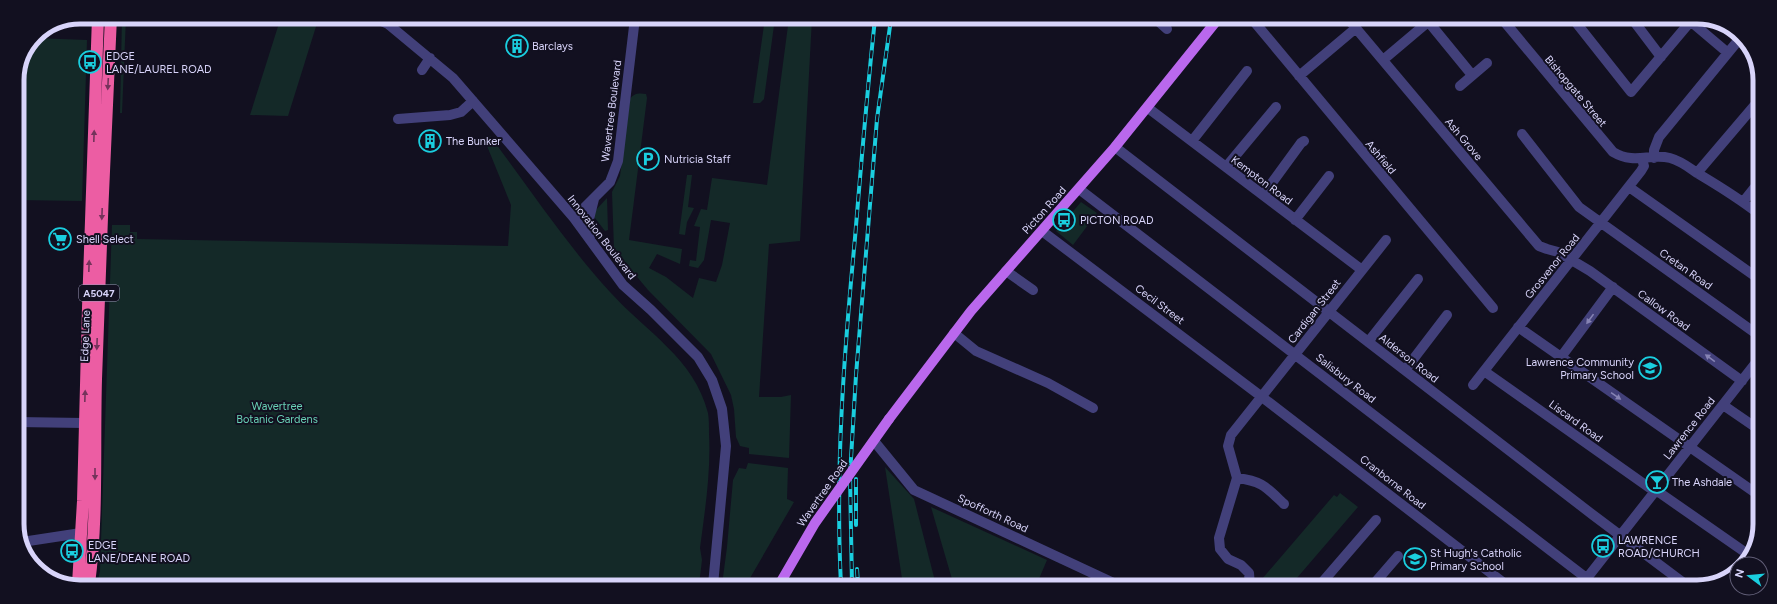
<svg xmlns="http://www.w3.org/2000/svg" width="1777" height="604" font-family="Figtree,sans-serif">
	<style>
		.green { fill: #142928 }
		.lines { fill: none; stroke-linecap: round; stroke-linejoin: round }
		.minor { stroke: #42407a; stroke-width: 10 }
		.major { stroke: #ba68ed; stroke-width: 10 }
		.highway { stroke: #ec5da3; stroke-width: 12 }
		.rail-casing { stroke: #1acedf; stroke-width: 4 }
		.rail { stroke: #121020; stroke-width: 2.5; stroke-dasharray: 8; stroke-linecap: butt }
		.major-bridge { stroke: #ba68ed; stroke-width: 10 }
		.oneway { fill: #74335b }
		.oneway2 { fill: #8683b4 }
		.labels { text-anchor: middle; stroke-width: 4; stroke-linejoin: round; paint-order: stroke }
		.shield { fill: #121020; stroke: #9d99b9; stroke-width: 1 }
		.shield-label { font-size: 10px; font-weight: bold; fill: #d8d4fa }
		.poi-label { font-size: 11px; fill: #d8d4fa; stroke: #121020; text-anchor: start }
		.street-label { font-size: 11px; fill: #d8d4fa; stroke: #121020 }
		.park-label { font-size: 11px; fill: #69d1b6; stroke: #121020 }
		.rim { fill: none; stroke: #d8d4fa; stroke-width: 5 }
	</style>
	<rect width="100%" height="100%" fill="#121020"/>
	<path class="green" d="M122 17H126L122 113H120Z
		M281 17H319L288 116 250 115Z
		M765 18H775L764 99 760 103H753Z
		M789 18H812L800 241 769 244 759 397H781L791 395 789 458 749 454V448L740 446 736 437 734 409 731 395 711 354 648 290 614 249 612 192 620 176 630 99C634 93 639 93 646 94L647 98 629 240 682 249 680 264 657 254 649 268 666 277 693 298 699 278 716 282 722 265 730 223 711 220 704 260 698 268 689 266 690 260 696 261 700 227 694 226 701 209 707 210 712 178 767 185Z
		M34 38 87 40 82 201 17 200V76Z
		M490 136C530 189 566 244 610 292 646 332 694 358 708 413 709 419 709 427 709 434 711 472 705 510 700 548L702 560 699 585 97 584 100 571 102 511 112 225H130V232H137V239L508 246 511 205 485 141Z
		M687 175H692L688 207 694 208 687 222 685 235 679 234Z
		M607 198 608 230 605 231 595 218 592 217 595 211Z
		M1081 202 1097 213 1073 245 1056 231Z
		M748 463 788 468 787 499 794 502 746 585H722L727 547 733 480 739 468 746 469Z
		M885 467 914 499 936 585H903Z
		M1340 493 1358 507 1290 586H1256L1334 495 1337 497Z
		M931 507 1047 560 1036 586H954Z"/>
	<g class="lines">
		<path class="minor" d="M375 18 388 24 453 78 574 218 623 285 651 310 698 357 712 380 722 409 726 446 713 585
			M1252 19 1493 308
			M1157 20 1167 29
			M1349 20 1539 246 1547 249 1558 252 1590 271 1742 381
			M1427 20 1472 75
			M1503 20 1613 152C1635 165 1649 153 1670 158 1682 161 1692 170 1702 176 1722 188 1741 200 1759 214
			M1574 20 1631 92 1690 22
			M1633 20 1661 57
			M1689 20 1728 53
			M1383 60 1428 22
			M422 70 430 58
			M1299 76 1356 28
			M1460 86 1487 63
			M1148 108 1362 270
			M398 119 450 115 461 112 473 101
			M1522 134 1579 207 1758 335
			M1192 141 1247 71
			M1115 147 1593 515 1689 587
			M1654 158V150L1659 137 1741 37
			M1226 167 1276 107
			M1697 173 1760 99
			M1629 187 1759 279
			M1079 189 1598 587
			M1263 195 1301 143 1304 141
			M1743 202 1759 182
			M574 218 610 182 618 161 635 18
			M1295 220 1329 176
			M1042 231 1262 397 1509 587
			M590 240 589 219 594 199
			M1006 271 1033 290
			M1518 327 1757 494
			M954 333 976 351 1048 383 1093 408
			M1368 342 1418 279
			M1561 357 1613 287
			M1405 370 1447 315
			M1484 371 1654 491 1660 493 1749 555
			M1473 385 1641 171 1644 166 1642 159
			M1723 405 1758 429
			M17 422 84 423
			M874 441 914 490 1120 586
			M1237 478C1262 481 1266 487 1284 504
			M22 542 81 533
			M1250 586 1249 573 1241 565 1228 559 1220 549 1219 538 1237 478 1228 446 1231 435 1386 240
			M1319 586 1376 520
			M1372 586 1398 556
			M1580 587 1758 360"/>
		<path class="major" d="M889 419 971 311 1115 147 1218 19"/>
		<path class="highway" d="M78 584 83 501 88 308 98 17
			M89 584C98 516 94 447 96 379 100 258 105 138 111 17"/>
		<g class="rail-casing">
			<path id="rail" d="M856 479V525
				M857 569 858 585
				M841 585C835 469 844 354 855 238 861 165 867 92 875 19
				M852 585 850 475 856 375 877 119 891 19"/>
		</g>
		<use href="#rail" class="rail"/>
		<path class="major-bridge" d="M779 585 815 523 889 419"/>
	</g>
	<defs><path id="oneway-solid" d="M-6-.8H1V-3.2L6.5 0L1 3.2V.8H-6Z"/></defs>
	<g class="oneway">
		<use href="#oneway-solid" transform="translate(108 84) rotate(93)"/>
		<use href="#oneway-solid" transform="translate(94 136) rotate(-88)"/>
		<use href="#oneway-solid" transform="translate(102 214) rotate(92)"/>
		<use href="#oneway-solid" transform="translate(89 266) rotate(-88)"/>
		<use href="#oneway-solid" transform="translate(97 344) rotate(92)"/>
		<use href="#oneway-solid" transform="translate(85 396) rotate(-88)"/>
		<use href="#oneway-solid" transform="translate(95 474) rotate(90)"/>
	</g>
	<g class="oneway2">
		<use href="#oneway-solid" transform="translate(1590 319) rotate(126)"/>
		<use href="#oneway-solid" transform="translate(1710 358) rotate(-144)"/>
		<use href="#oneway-solid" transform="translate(1616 396) rotate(35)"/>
	</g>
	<defs>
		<g id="building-ring" transform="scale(1.15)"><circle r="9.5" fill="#121020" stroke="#1acedf" stroke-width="1.5"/><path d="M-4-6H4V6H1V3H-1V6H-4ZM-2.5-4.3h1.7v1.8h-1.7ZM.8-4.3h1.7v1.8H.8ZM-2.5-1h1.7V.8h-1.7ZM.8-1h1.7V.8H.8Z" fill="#1acedf"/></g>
		<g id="bus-ring" transform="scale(1.15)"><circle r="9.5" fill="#121020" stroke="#1acedf" stroke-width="1.5"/><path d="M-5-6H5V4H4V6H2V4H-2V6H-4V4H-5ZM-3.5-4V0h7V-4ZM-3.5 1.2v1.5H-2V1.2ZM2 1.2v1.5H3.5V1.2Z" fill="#1acedf"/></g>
		<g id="parking-ring" transform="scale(1.15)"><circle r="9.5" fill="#121020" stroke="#1acedf" stroke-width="1.5"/><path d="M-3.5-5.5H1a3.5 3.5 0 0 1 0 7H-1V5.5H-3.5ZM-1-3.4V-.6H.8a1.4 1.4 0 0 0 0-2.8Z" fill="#1acedf"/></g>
		<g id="supermarket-ring" transform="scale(1.15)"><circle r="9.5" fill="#121020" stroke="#1acedf" stroke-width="1.5"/><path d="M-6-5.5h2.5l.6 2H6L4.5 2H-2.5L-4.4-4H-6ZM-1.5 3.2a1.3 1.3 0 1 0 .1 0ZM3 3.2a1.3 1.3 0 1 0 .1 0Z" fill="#1acedf"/></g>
		<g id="school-ring" transform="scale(1.15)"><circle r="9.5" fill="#121020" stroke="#1acedf" stroke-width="1.5"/><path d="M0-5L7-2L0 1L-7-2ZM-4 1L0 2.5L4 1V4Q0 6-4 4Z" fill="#1acedf"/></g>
		<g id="bar-ring" transform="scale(1.15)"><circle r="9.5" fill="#121020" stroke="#1acedf" stroke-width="1.5"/><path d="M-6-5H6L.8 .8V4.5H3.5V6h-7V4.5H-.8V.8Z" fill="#1acedf"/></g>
	</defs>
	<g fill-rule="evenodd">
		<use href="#building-ring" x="517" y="46"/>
		<use href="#bus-ring" x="90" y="62"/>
		<use href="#building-ring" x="430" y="141"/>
		<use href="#parking-ring" x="648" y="159"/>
		<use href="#bus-ring" x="1064" y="220"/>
		<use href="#supermarket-ring" x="60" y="239"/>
		<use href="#school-ring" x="1650" y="368"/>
		<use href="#bar-ring" x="1657" y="482"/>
		<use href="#bus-ring" x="1603" y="546"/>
		<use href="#bus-ring" x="72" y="551"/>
		<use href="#school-ring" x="1415" y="559"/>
	</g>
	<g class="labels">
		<rect class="shield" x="79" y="285" width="40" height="16" rx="3"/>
		<g class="shield-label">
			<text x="99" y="297">A5047</text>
		</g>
		<g class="poi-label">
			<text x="532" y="50">Barclays</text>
			<text x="106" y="60">EDGE<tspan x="106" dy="13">LANE/LAUREL ROAD</tspan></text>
			<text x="446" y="145">The Bunker</text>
			<text x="664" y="163">Nutricia Staff</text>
			<text x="1080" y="224">PICTON ROAD</text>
			<text x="76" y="243">Shell Select</text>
			<text x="1634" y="366" text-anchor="end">Lawrence Community<tspan x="1634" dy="13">Primary School</tspan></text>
			<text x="1672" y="486">The Ashdale</text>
			<text x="1618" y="544">LAWRENCE<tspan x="1618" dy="13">ROAD/CHURCH</tspan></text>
			<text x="88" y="549">EDGE<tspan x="88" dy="13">LANE/DEANE ROAD</tspan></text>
			<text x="1430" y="557">St Hugh's Catholic<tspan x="1430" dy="13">Primary School</tspan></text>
		</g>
		<g class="street-label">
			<text transform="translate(1576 91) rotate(50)" y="4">Bishopgate Street</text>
			<text transform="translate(611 111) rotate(-83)" y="4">Wavertree Boulevard</text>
			<text transform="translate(1464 139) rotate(50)" y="4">Ash Grove</text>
			<text transform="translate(1381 157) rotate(50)" y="4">Ashfield</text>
			<text transform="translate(1262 180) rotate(37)" y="4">Kempton Road</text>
			<text transform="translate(1044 210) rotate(-48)" y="4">Picton Road</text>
			<text transform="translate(602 237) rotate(52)" y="4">Innovation Boulevard</text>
			<text transform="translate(1552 266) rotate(-51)" y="4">Grosvenor Road</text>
			<text transform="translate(1686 269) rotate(35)" y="4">Cretan Road</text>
			<text transform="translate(1160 304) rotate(37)" y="4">Cecil Street</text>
			<text transform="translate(1664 310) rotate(36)" y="4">Callow Road</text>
			<text transform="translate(1314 311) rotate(-52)" y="4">Cardigan Street</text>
			<text transform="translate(85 336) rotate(-88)" y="4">Edge Lane</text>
			<text transform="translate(1409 358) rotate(38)" y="4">Alderson Road</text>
			<text transform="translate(1346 378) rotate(38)" y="4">Salisbury Road</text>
			<text transform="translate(1576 421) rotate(36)" y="4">Liscard Road</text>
			<text transform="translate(1689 428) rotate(-52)" y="4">Lawrence Road</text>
			<text transform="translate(1393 482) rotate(38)" y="4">Cranborne Road</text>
			<text transform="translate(822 493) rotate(-55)" y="4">Wavertree Road</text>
			<text transform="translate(993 513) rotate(25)" y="4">Spofforth Road</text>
		</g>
		<g class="park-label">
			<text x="277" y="410">Wavertree<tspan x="277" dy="13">Botanic Gardens</tspan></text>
		</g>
	</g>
	<path d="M0 0H1777V604H0ZM80 24H1697A56 56 0 0 1 1753 80V524A56 56 0 0 1 1697 580H80A56 56 0 0 1 24 524V80A56 56 0 0 1 80 24Z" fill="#121020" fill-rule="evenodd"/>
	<path class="rim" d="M80 24H1697A56 56 0 0 1 1753 80V524A56 56 0 0 1 1697 580H80A56 56 0 0 1 24 524V80A56 56 0 0 1 80 24Z"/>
	<g transform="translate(1749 576) rotate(286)"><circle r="19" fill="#121020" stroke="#615e77"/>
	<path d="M0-3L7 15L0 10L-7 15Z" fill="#1acedf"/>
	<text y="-6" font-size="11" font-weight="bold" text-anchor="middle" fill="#d8d4fa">N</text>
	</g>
</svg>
